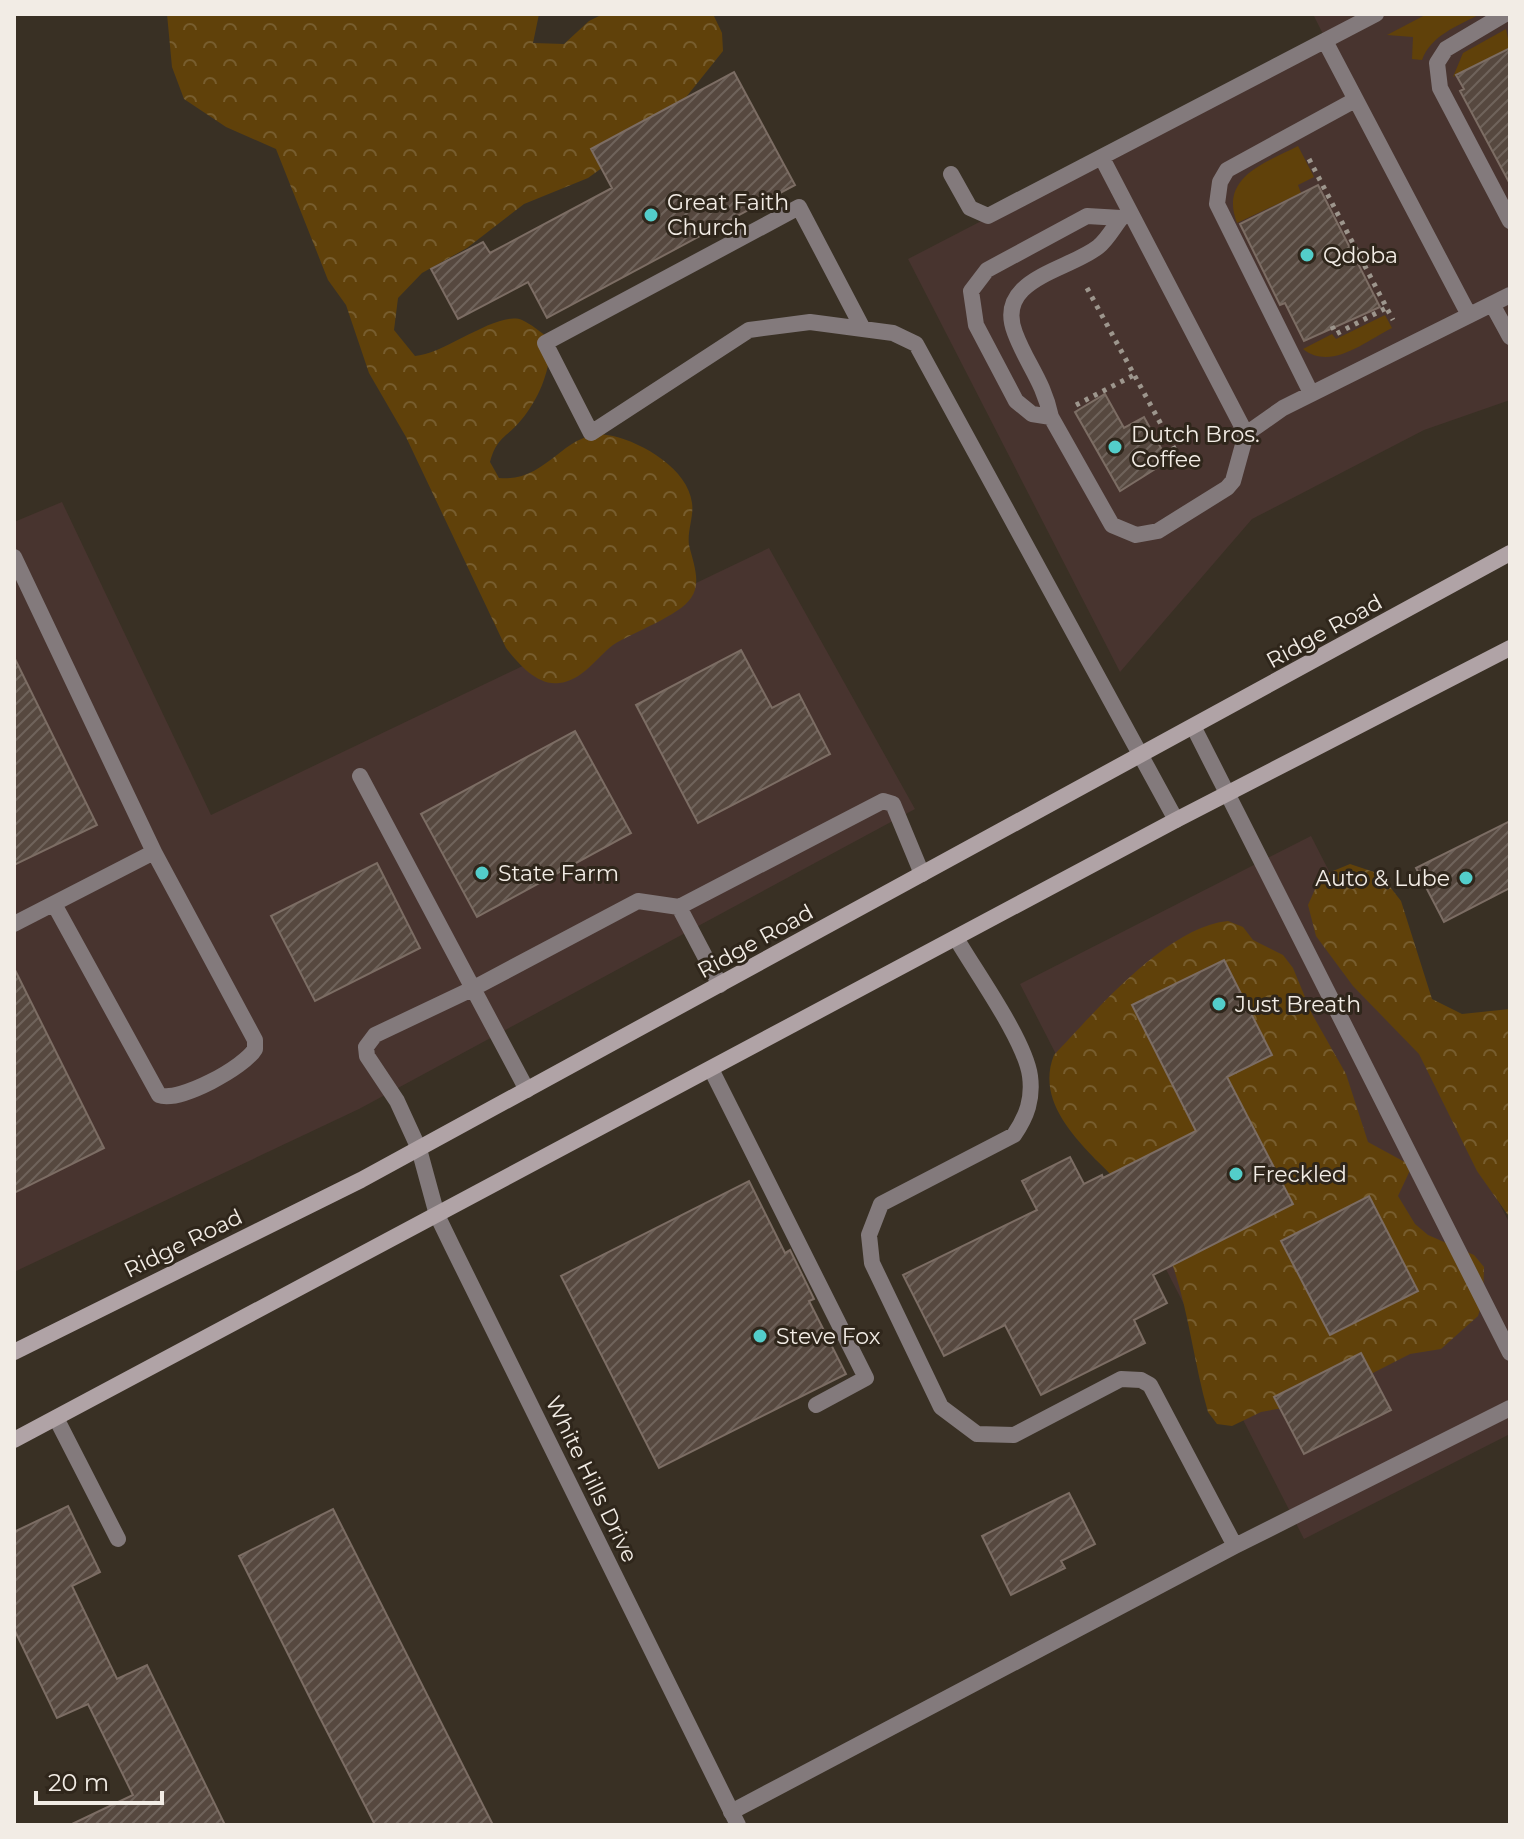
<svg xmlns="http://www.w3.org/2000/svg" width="1524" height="1839" font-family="Montserrat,sans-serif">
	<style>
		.commercial { fill: #48342f }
		.grass { fill: #60410a }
		.forest { fill: url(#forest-crowns) }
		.building { fill: url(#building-hatch); stroke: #7c6d64; stroke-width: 2 }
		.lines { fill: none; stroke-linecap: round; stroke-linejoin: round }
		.path { stroke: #9d968d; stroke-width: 5; stroke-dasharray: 4 6; stroke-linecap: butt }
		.service { stroke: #837a7c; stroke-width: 16 }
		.minor { stroke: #837a7c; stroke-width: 16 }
		.secondary { stroke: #b0a3a6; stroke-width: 16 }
		.poi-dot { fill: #53cdca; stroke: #2f261b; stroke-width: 3 }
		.labels { text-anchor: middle; stroke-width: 6; stroke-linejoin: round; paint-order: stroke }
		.poi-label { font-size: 22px; fill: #f2ece5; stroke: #2f261b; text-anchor: start }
		.street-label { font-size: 22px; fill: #f2ece5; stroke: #2f261b }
	</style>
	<defs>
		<pattern id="forest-crowns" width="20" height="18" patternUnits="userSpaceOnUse" patternTransform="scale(2)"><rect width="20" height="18" fill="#60410a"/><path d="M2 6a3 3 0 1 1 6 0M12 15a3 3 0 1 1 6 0" fill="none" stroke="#775d2e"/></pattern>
		<pattern id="building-hatch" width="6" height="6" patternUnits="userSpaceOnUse" patternTransform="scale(2)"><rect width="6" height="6" fill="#56483f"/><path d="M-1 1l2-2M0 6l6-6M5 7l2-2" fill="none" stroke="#6f635b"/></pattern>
	</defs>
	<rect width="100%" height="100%" fill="#393024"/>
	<path class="commercial" d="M1313 14H1510V400L1424 430 1252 519 1120 672 908 259 1327 42Z
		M62 502 211 815 769 548 915 809 359 1109 14 1272V522Z
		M1311 836 1510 1224V1434L1304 1539 1020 984Z"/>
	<path class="grass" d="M1427 14H1480C1458 26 1431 35 1422 60L1412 59 1413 37 1387 35Z
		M1506 29 1510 48 1453 77 1463 53Z
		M1298 146 1314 177 1298 185 1301 193 1237 223C1219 177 1265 163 1298 146Z
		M1385 315 1392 328C1364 342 1331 371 1303 349L1332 334 1336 339Z"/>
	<path class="forest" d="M167 14H539L533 43 564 44 589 21 603 14H713L722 33 723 51 667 121 588 178 524 204 467 248 422 273 398 298 394 330 415 356C445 354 498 310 522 320 531 324 540 332 549 338 553 365 540 397 522 419 507 438 497 436 490 462L499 478C550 483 566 424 613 436 643 443 688 469 692 503 694 517 687 531 689 545 693 562 702 583 691 598 679 616 633 632 613 645 596 658 582 681 559 683 537 686 518 663 506 648L406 437 369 373 346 305 328 280 276 149 226 127 184 99 172 67Z
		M1350 864 1380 874 1401 901 1432 999 1462 1014 1510 1009V1218L1477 1171 1419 1054 1353 986 1316 936 1308 905 1321 876Z
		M1228 921 1243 927 1253 940 1283 955 1293 968 1312 1014 1346 1074 1368 1142 1412 1166 1398 1196 1415 1224 1428 1235 1474 1255 1484 1267 1483 1300 1478 1316 1441 1349 1410 1354 1365 1377 1324 1405 1277 1409 1261 1412 1232 1426 1217 1424 1208 1412C1190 1350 1187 1283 1155 1225 1126 1174 1027 1123 1054 1055 1095 1012 1166 927 1228 921Z"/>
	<path class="building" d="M1510 48V184L1460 91 1464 89 1456 75Z
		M734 72 795 185 547 318 528 282 458 319 431 269 483 242 490 253 612 188 591 149Z
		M1318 185 1380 307 1304 341 1285 303 1280 305 1240 224Z
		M1105 394 1124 428 1144 417 1168 461 1120 491 1075 412Z
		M741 650 772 708 799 694 830 754 698 823 636 705Z
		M14 657 97 825 14 865Z
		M575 731 631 833 477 917 421 814Z
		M1510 821V888L1444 922 1416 868Z
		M377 863 420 948 315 1001 271 916Z
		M1224 960 1272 1055 1227 1077 1293 1204 1153 1275 1167 1303 1134 1320 1145 1343 1041 1395 1005 1325 944 1356 903 1275 1037 1210 1022 1181 1070 1157 1084 1184 1102 1175 1103 1178 1196 1131 1132 1005Z
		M14 968 104 1148 14 1193Z
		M749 1181 785 1253 790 1250 814 1299 809 1301 846 1374 659 1468 561 1276Z
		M1369 1196 1418 1291 1330 1335 1281 1241Z
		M1361 1353 1391 1410 1304 1454 1274 1397Z
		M1069 1493 1095 1544 1061 1561 1065 1568 1011 1595 982 1536Z
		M68 1506 100 1572 72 1586 117 1679 147 1665 225 1825H70L133 1795 88 1704 57 1718 14 1629V1532Z
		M333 1509 493 1825H375L317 1712 239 1556Z"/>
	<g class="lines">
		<path class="path" d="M1309 159 1393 320
			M1087 288 1175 450 1165 455
			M1332 326 1336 334 1386 308
			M1076 405 1134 375"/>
		<path class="service" d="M1505 14 1446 49 1437 63 1440 88 1510 221
			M1325 41 1469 315
			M1102 158 1246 434
			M951 174 970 208 988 216 1376 14
			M1129 214 1121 218 1087 216 987 270 971 291 976 325 1016 401 1032 414 1051 417 1112 525 1136 535 1158 531 1227 488 1233 481 1246 434 1283 408 1510 295
			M1492 304 1510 337
			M862 327 799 207 545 343 591 433 749 330 810 322 893 333 916 344 1176 820
			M1311 393 1217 204 1220 182 1227 170 1355 100
			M1051 417C1043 380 1027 365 1015 333 994 279 1067 271 1098 247 1107 240 1114 227 1121 218
			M14 557 154 852 14 924
			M360 776 527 1090
			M1227 793 1510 1353
			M54 904 159 1095C179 1103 245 1067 255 1049V1040L154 852
			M679 907 720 985
			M956 938C975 971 1025 1040 1030 1076 1033 1099 1027 1116 1014 1135L881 1204 869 1235 872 1263 941 1407 977 1434 1014 1435 1121 1379 1141 1380 1150 1385 1235 1546
			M711 1069 866 1378 816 1405
			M419 1149 397 1101 367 1056 366 1047 375 1035 472 989 638 901 679 907 883 801 893 804 922 874
			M56 1418 118 1539
			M731 1812 1235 1546 1510 1408"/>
		<path class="minor" d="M1194 728 1227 793
			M419 1149 437 1215 452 1246 738 1825"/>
		<path class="secondary" d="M14 1352 361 1180 1510 553
			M14 1440 1176 820 1510 648"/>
	</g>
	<g class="poi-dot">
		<circle cx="651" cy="215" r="8"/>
		<circle cx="1307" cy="255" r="8"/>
		<circle cx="1115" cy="447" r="8"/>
		<circle cx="482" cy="873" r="8"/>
		<circle cx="1466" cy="878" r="8"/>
		<circle cx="1219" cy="1004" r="8"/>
		<circle cx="1236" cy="1174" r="8"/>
		<circle cx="760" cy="1336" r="8"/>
	</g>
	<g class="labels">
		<g class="poi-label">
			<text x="667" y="210">Great Faith<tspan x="667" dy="25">Church</tspan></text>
			<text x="1323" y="263">Qdoba</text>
			<text x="1131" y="442">Dutch Bros.<tspan x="1131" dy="25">Coffee</tspan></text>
			<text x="498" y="881">State Farm</text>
			<text x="1450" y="886" text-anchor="end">Auto &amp; Lube</text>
			<text x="1235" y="1012">Just Breath</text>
			<text x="1252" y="1182">Freckled</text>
			<text x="776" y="1344">Steve Fox</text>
		</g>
		<g class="street-label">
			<text transform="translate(1324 631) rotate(-29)" y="8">Ridge Road</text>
			<text transform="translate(755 941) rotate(-29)" y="8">Ridge Road</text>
			<text transform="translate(183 1243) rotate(-26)" y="8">Ridge Road</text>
			<text transform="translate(592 1479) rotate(64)" y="8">White Hills Drive</text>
		</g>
	</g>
	<rect width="1524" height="1839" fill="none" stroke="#f2ece5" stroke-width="32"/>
	<path d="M36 1791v12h126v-12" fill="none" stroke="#f2ece5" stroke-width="4"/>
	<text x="48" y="1791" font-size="24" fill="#f2ece5" stroke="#2f261b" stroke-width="6" paint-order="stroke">20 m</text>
</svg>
